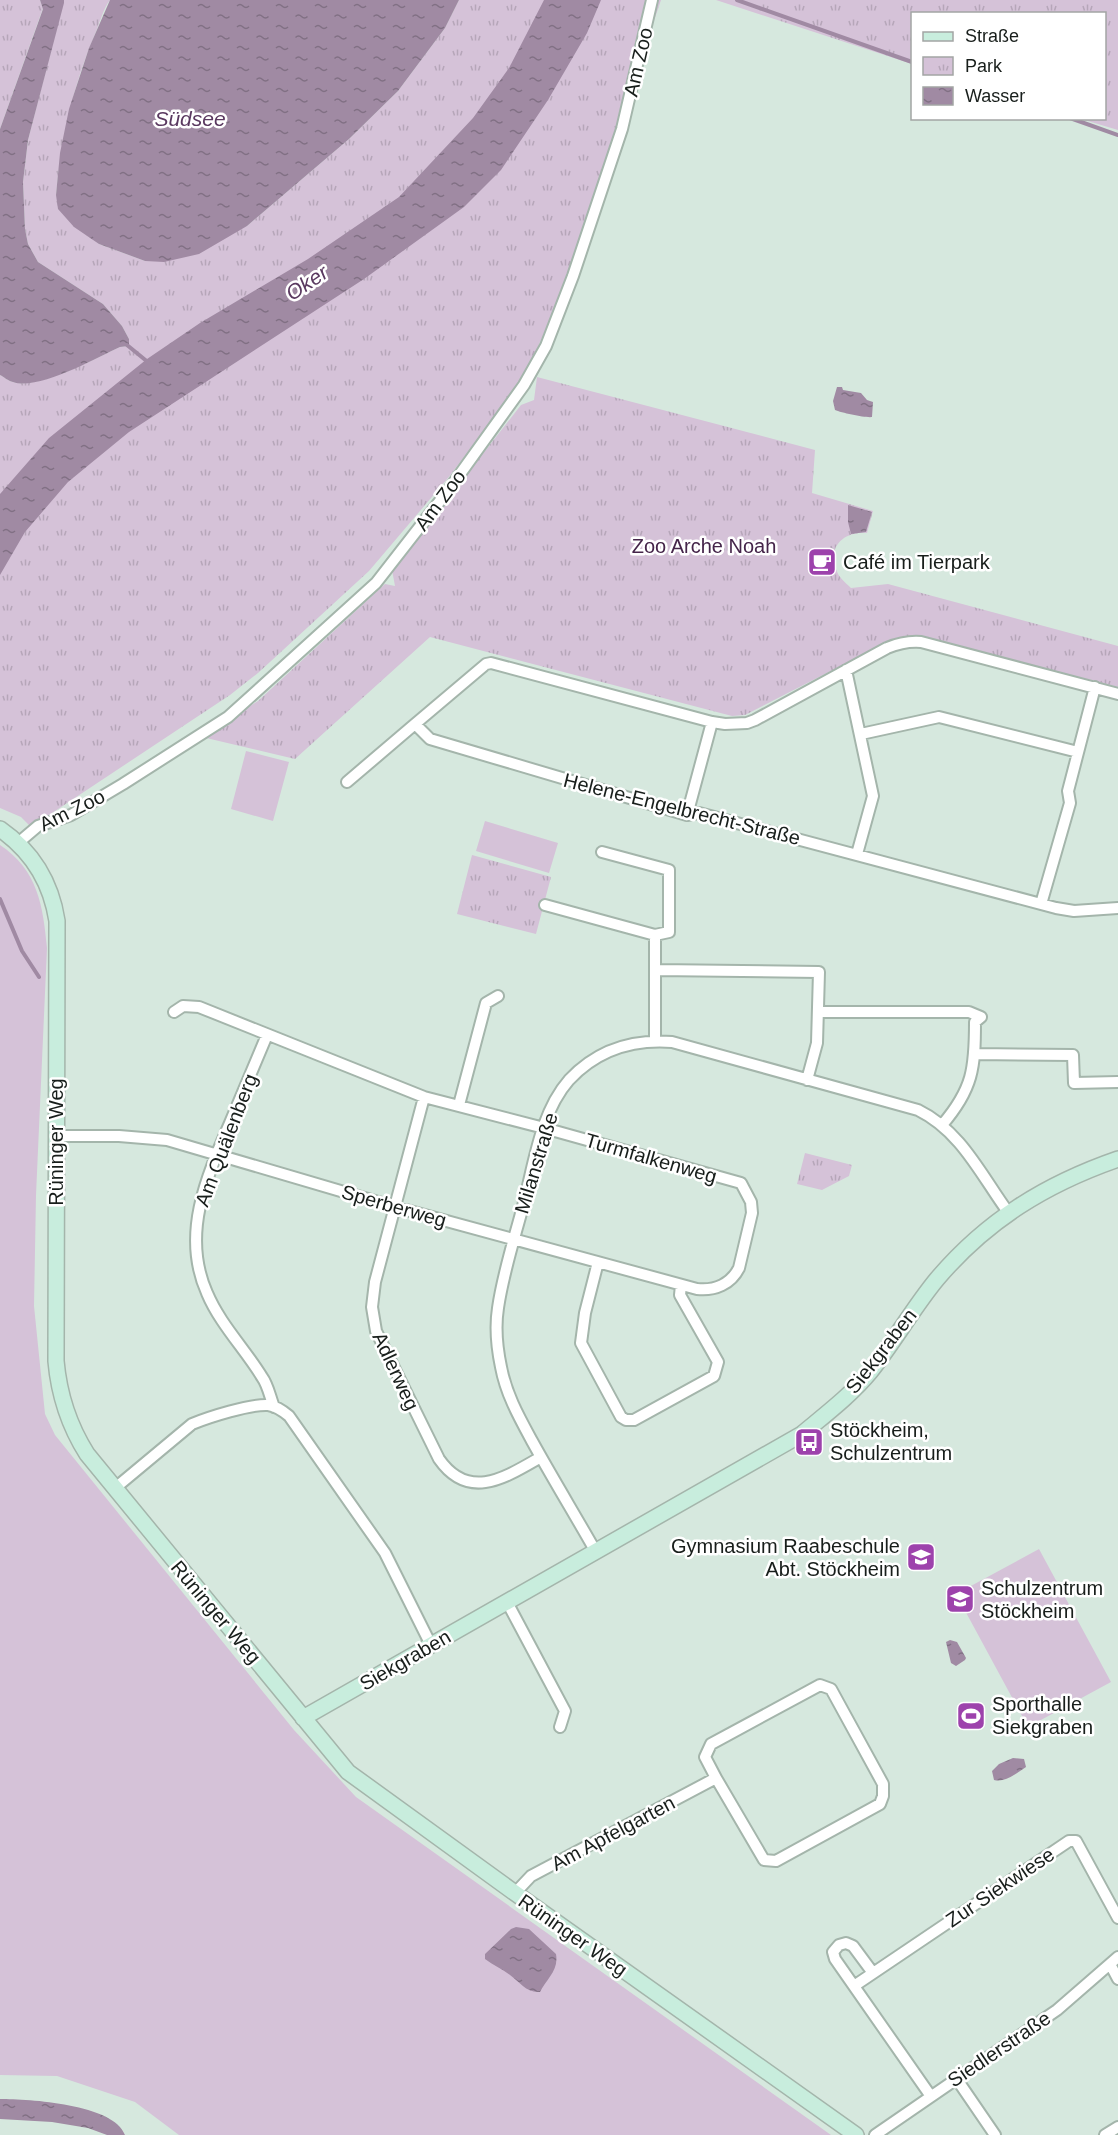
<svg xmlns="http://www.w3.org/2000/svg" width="1118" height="2135" font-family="Arial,sans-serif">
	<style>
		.grass { fill: #d5c2d8 }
		.park { fill: url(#park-tufts) }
		.water { fill: url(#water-ripples) }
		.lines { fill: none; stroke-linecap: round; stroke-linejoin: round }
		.stream { stroke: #a08aa3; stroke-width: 4 }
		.street-casing { stroke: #a4b5ab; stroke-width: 14 }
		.secondary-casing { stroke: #a4b5ab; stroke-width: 18 }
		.street { stroke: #fff; stroke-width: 10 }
		.secondary { stroke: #c8eddd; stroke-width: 15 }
		.labels { text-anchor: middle; stroke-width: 5; stroke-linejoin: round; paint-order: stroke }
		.street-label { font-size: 20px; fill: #181e1b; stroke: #fff }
		.park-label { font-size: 20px; fill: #45254a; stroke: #fff }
		.poi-label { font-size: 20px; fill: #181e1b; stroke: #fff; text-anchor: start }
		.water-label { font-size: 21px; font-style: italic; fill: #5a3960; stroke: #fff }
	</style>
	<defs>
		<pattern id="park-tufts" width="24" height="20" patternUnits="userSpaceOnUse" patternTransform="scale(1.5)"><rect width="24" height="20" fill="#d5c2d8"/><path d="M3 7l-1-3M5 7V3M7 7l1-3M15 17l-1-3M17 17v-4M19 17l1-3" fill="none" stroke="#b6a6b9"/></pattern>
		<pattern id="water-ripples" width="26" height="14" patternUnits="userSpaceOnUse" patternTransform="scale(1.5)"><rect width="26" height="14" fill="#a08aa3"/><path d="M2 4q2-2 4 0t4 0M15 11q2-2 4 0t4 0" fill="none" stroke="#817084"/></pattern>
	</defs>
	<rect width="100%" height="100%" fill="#d6e8de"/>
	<path class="grass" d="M246 751 289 762 273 821 231 809Z
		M485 821 558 843 549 873 476 851Z
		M0 845C38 870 43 906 47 948L36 1195 34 1306 45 1414 55 1435 294 1730 356 1797 831 2135H179L135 2102 57 2076 0 2075Z
		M1039 1549 1111 1682 1028 1727 956 1594Z"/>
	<path class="park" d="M0 0H40L43 8 0 129Z
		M64 0H110C103 9 100 23 95 34 73 86 61 139 56 195L99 244 145 261 247 226 349 139 398 91 445 28 459 0H661L562 293 523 380 448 478 369 571 258 673 230 695 31 827 21 817 0 808V375C4 377 8 381 13 382 38 390 96 358 120 347L129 346V339L122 326 103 304 38 262 28 244 25 229 23 182 28 140Z
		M716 0H1118V130L1081 119 1104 118V14H912V64Z
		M537 377 815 450 812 493 873 511 867 533C845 531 827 546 836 569 838 577 845 582 851 588L888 584 1118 646V687L919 636 895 638 745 715 732 716 430 637 295 759 202 737 258 701 385 584 395 586 392 570 521 405 534 400Z
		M472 855 551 877 536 934 457 914Z
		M805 1153 852 1165 849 1176 822 1190 797 1184Z"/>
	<path class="water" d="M40 0H64V3L28 140 23 182 25 229 28 244 38 262 103 304 122 326 129 339V346L120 347C96 358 38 391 13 382 8 381 4 377 0 375V129L43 9Z
		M110 0H459L445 28 398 91 349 139 247 226 199 254 164 262 145 261 99 244 74 227 58 209 56 195 60 153 69 109 89 48Z
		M544 0H601L587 33 548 100 501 170 464 207 364 279 129 432 68 482 25 532 0 575V494L49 438 147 359 200 323 308 259 399 197 473 118 509 68Z
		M837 387H842L843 390 861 393 867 400 873 402 872 417C866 418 842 413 835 410L833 401Z
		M848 505 872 512 866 532 851 534 848 522Z
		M950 1640 957 1642 966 1658 965 1660 956 1666 951 1663 946 1642Z
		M1013 1758 1024 1759 1026 1767C1017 1773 1005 1783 994 1780L992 1771 999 1764Z
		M516 1927 529 1929 556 1954C559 1971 546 1979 540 1992 526 1993 520 1982 510 1975 502 1969 493 1965 485 1959V1954L511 1929Z
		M0 2099C29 2099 114 2104 125 2135H107L88 2128 52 2122 0 2119Z"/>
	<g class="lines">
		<path class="stream" d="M737 0 912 62
			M1070 118 1118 135
			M127 345 149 363
			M0 899 22 951 39 977"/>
		<g class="street-casing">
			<path id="street" d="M846 670 873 796 857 854
				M415 724 486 664 491 663 712 722 725 724 747 723 755 720 887 648C899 643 908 641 921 642L1118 694
				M861 734 939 717 1078 752
				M347 782 415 724 430 739 687 815 699 813 1056 908 1074 911 1118 908
				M687 815 712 722
				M18 843 38 826 71 815 123 784 228 717 376 583 450 488 524 385 546 346 573 276 622 129 652 0
				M602 852 669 870V932L655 935V1041
				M1041 904 1070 803 1068 791 1095 687
				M545 905 655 935
				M656 970 819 972 817 1043 807 1080
				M819 1012H969L981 1017 975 1022C975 1068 973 1089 942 1125
				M267 1035C255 1064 242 1094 230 1123 206 1178 181 1235 207 1293 220 1324 245 1349 262 1377 268 1385 270 1397 274 1407
				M975 1054 1073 1055 1074 1083 1118 1082
				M424 1097 375 1282 372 1307 376 1331 439 1459C469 1502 506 1477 541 1457
				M459 1105 486 1003 498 996
				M57 1136H119L167 1140 395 1207 697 1289C715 1291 731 1284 739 1268L752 1213 751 1202 741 1183 544 1128 424 1097 199 1007 183 1006 174 1012
				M598 1262 585 1313 581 1343 621 1417 626 1420H634L714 1376 718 1362 680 1295 681 1285
				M114 1489 192 1424C209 1417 250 1404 268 1405 276 1406 283 1411 289 1416L385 1553 431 1645
				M596 1552C575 1515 553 1479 532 1441 519 1417 506 1394 501 1367 497 1348 495 1327 498 1308 503 1273 514 1240 523 1206 534 1165 540 1113 569 1080 597 1050 632 1039 672 1042L918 1110C961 1131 981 1175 1008 1212
				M507 1602 565 1711 560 1727
				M515 1893 531 1876 716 1778 705 1757 711 1744 820 1685 831 1689 883 1784V1796L880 1804 776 1861 764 1860 716 1778
				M1110 1964 1118 1979
				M873 1973 853 1946 846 1943 839 1945 833 1952 835 1959 930 2095
				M854 1986 1069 1841H1076L1118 1918
				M956 2078 995 2135
				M875 2135 1057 2010 1118 1957
				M1105 2135 1118 2127"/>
		</g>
		<g class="secondary-casing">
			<path id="secondary" d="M0 829C33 852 51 882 57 921L56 1361C59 1395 68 1424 87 1454L348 1772 515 1893 856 2135
				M303 1718 802 1434C826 1414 851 1395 870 1372 894 1342 913 1308 937 1279 987 1220 1046 1184 1118 1159"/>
		</g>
		<use href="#street" class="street"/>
		<use href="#secondary" class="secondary"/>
	</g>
	<defs>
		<g id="cafe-square" transform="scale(1.5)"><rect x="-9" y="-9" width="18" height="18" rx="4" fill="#9d42ac" stroke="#fff"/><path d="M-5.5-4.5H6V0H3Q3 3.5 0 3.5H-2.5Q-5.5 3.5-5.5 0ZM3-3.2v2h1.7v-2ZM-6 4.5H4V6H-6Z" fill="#fff"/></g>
		<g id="bus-square" transform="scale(1.5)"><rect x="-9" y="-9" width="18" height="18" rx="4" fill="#9d42ac" stroke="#fff"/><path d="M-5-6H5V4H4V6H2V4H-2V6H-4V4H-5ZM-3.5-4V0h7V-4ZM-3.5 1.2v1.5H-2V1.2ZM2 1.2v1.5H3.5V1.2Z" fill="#fff"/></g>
		<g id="school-square" transform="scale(1.5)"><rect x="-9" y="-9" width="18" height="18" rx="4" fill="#9d42ac" stroke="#fff"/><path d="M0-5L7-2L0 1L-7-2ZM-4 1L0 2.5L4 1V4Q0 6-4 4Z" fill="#fff"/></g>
		<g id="stadium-square" transform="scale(1.5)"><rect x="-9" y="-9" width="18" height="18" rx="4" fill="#9d42ac" stroke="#fff"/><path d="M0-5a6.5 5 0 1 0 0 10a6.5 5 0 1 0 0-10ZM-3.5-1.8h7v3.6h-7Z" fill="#fff"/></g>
	</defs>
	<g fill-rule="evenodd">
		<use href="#cafe-square" x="822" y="562"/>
		<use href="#bus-square" x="809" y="1442"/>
		<use href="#school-square" x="921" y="1557"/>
		<use href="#school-square" x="960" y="1599"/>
		<use href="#stadium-square" x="971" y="1716"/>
	</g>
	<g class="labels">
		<g class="street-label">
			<text transform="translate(638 62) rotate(-77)" y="7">Am Zoo</text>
			<text transform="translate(440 500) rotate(-53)" y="7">Am Zoo</text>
			<text transform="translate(682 809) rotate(14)" y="7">Helene-Engelbrecht-Straße</text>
			<text transform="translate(72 810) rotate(-26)" y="7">Am Zoo</text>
			<text transform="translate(226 1140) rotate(-69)" y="7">Am Quälenberg</text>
			<text transform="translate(56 1142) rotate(-90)" y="7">Rüninger Weg</text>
			<text transform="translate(651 1158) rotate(16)" y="7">Turmfalkenweg</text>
			<text transform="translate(536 1163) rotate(-73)" y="7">Milanstraße</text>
			<text transform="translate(394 1206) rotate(16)" y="7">Sperberweg</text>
			<text transform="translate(881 1351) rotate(-52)" y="7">Siekgraben</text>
			<text transform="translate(396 1371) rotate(65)" y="7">Adlerweg</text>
			<text transform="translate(216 1612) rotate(50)" y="7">Rüninger Weg</text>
			<text transform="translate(405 1660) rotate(-30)" y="7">Siekgraben</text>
			<text transform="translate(613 1833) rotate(-28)" y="7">Am Apfelgarten</text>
			<text transform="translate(1000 1887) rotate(-34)" y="7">Zur Siekwiese</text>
			<text transform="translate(573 1935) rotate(35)" y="7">Rüninger Weg</text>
			<text transform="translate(999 2049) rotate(-34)" y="7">Siedlerstraße</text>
		</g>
		<g class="park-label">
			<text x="704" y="553">Zoo Arche Noah</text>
		</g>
		<g class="poi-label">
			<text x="843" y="569">Café im Tierpark</text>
			<text x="830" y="1437">Stöckheim,<tspan x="830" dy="23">Schulzentrum</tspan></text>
			<text x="900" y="1553" text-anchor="end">Gymnasium Raabeschule<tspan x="900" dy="23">Abt. Stöckheim</tspan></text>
			<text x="981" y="1595">Schulzentrum<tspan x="981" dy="23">Stöckheim</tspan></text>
			<text x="992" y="1711">Sporthalle<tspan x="992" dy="23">Siekgraben</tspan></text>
		</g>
		<g class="water-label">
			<text x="190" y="126">Südsee</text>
			<text transform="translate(307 283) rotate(-34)" y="7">Oker</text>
		</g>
	</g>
	<rect x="911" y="12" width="195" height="108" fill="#ffffff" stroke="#a3a5a4" stroke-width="1.5"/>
	<rect x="923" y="32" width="30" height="9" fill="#c8eddd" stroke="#a3a5a4" stroke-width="1.5"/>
	<text x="965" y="42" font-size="18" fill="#181e1b">Straße</text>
	<rect x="923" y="57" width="30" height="18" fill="url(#park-tufts)" stroke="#a3a5a4" stroke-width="1.5"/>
	<text x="965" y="72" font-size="18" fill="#181e1b">Park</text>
	<rect x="923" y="87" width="30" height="18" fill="url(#water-ripples)" stroke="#a3a5a4" stroke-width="1.5"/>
	<text x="965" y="102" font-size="18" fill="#181e1b">Wasser</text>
</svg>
